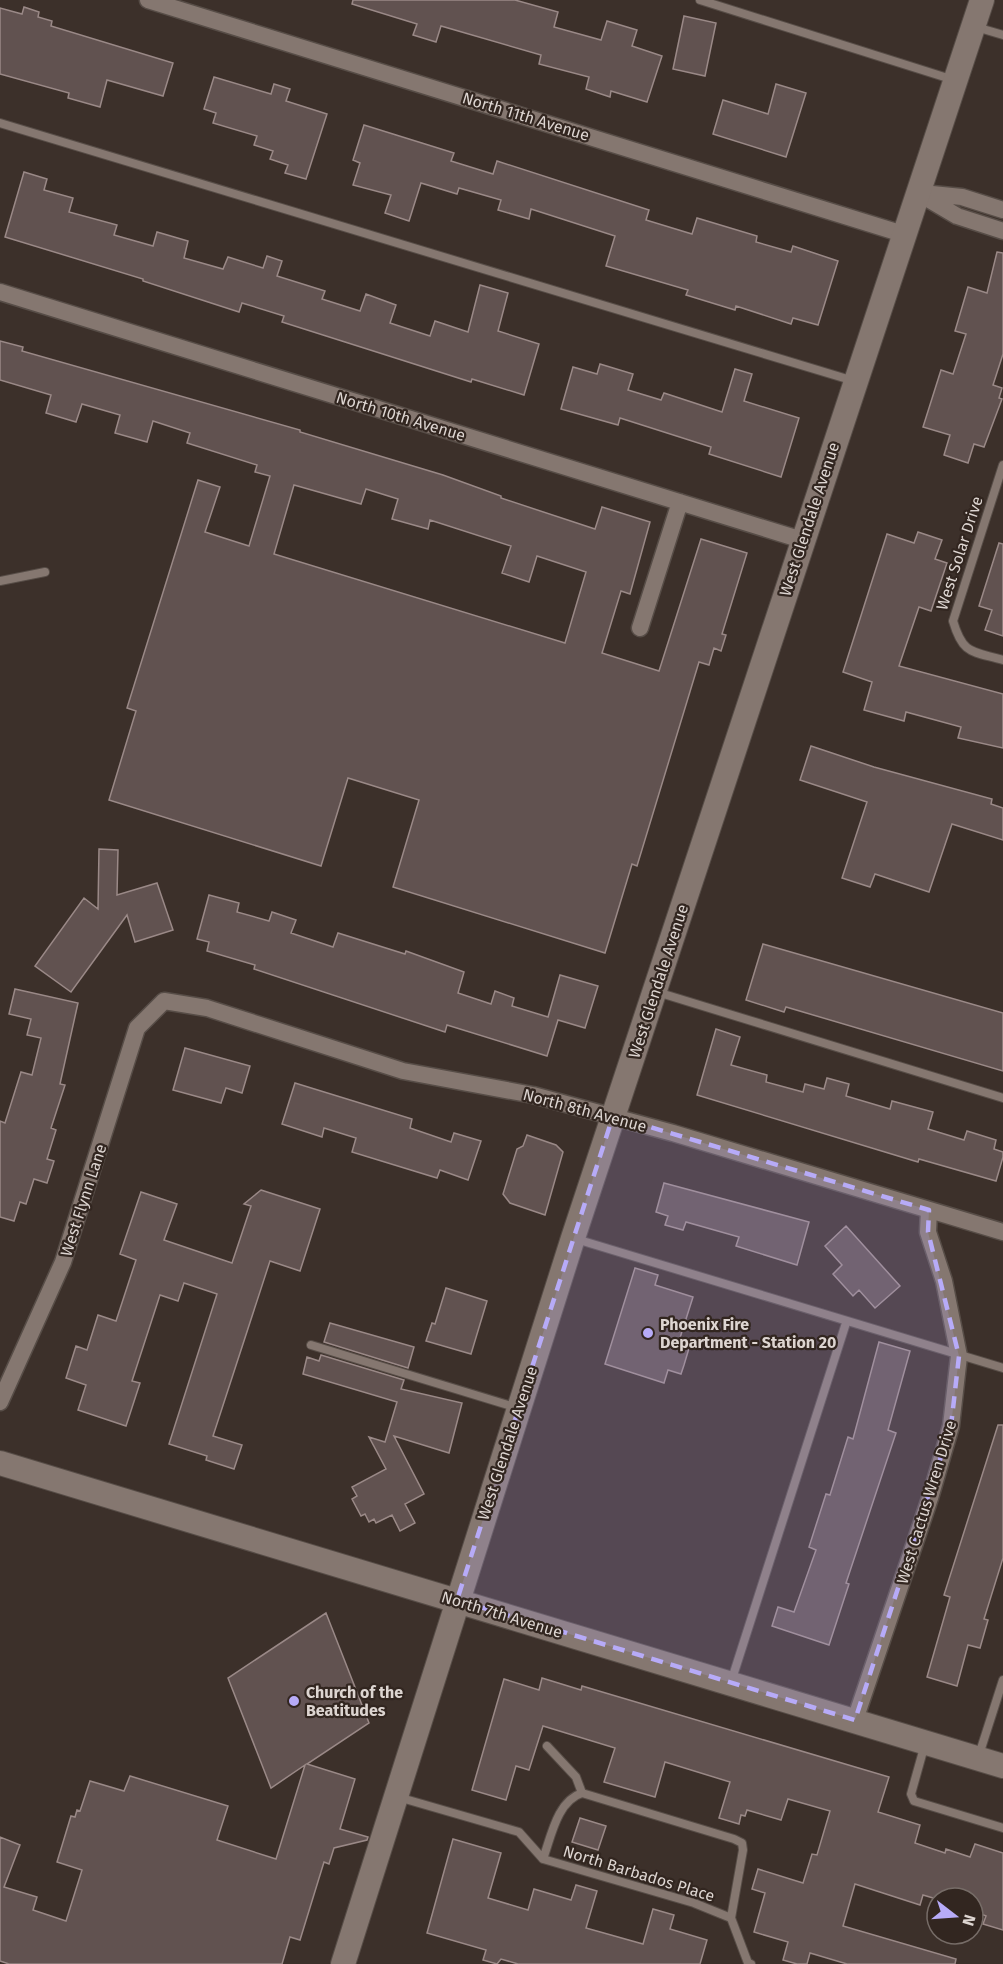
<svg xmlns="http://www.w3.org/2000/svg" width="1003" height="1964" font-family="'Fira Sans',sans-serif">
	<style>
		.building { fill: #615250; stroke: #9a8987; stroke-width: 1.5; fill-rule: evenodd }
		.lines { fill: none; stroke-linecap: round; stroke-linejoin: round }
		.lane-casing { stroke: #574d47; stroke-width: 10 }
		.street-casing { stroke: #574d47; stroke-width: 19 }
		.secondary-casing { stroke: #574d47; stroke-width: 26 }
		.lane { stroke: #857770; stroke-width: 8 }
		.street { stroke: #857770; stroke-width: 16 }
		.secondary { stroke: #857770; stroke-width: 24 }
		.marked { fill: #b7abf8; fill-opacity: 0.2; stroke: #b7abf8; stroke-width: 4.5; stroke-dasharray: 12 8; stroke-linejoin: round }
		.poi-dot { fill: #b7abf8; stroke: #322620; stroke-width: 2 }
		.labels { text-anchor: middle; stroke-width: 4.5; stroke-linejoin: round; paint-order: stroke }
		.street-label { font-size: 16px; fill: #ddd5d1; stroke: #322620 }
		.poi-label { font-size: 16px; font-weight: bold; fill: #ddd5d1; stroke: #322620; text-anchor: start }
	</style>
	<rect width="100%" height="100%" fill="#3c302a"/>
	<path class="building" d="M353 0H515L558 12 554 27 601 40 607 21 637 30 632 46 662 56 647 102 611 91 610 97 586 89 589 77 539 64 541 55 441 26 436 42 413 35 417 24 352 4Z
		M24 7 39 12 38 17 52 21 51 26 173 63 163 96 107 80 100 107 68 98 69 93 0 74V8L22 14Z
		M684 16 716 23 705 76 673 69Z
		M214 77 271 94 274 84 290 89 286 101 327 114 306 179 285 173 288 165 270 159 273 151 254 145 257 136 213 123 216 113 204 109Z
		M776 84 806 93 786 157 713 134 723 100 768 114Z
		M364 125 454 153 451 161 493 174 497 161 649 210 646 220 692 234 697 218 757 236 756 242 791 252 793 246 838 261 818 325 793 318 791 324 736 306 735 310 686 295 688 290 606 266 615 236 531 209 529 219 498 210 501 200 459 188 457 194 421 183 409 221 385 213 391 195 353 185 360 163 353 160Z
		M24 172 47 179 44 190 73 198 69 212 117 225 114 235 153 246 157 232 188 241 184 258 223 269 228 257 263 268 267 256 282 261 277 276 325 291 322 299 360 311 366 294 396 305 390 323 430 336 435 321 468 332 480 285 508 293 498 331 539 344 524 395 472 379 471 382 282 322 284 316 242 303 239 312 143 281V279L5 237Z
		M997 252 1003 253V354L993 385 1002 388 999 398 1002 399 984 447 974 444 968 463 944 455 950 435 923 427 941 370 953 374 966 334 955 331 968 287 987 293Z
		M0 341 23 347 22 351 300 430V432L443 475 501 496V498L595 529 602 507 650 522 630 594 621 591 602 653 659 671 701 539 747 553 722 634 726 635 721 651 714 648 709 665 699 662 637 866 632 864 605 953 393 887 419 800 348 778 321 866 109 800 136 711 127 708 198 480 220 487 205 532 249 546 270 476 255 472 257 465 187 443 190 433 153 421 147 442 115 433 120 415 82 404 76 422 46 413 51 395 0 380ZM294 485 361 504 366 489 398 499 392 519 428 529 430 520 511 546 502 573 529 582 537 556 586 572 565 643 274 554Z
		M600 364 633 374 628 390 661 400 664 393 722 412 735 369 752 374 744 401 799 418 781 477 709 454 711 447 620 418 618 425 561 409 573 367 597 374Z
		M918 532 942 540 935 559 947 563 931 611 919 607 899 666 1003 694V748L958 738 961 727 906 712 904 721 864 710 872 682 843 672 887 534 914 543Z
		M999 543 1003 544V636L985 630 992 610 979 606Z
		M811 746 874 767 992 799 991 804 1003 808V840L952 824 929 892 875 874 870 887 842 878 867 802 800 780Z
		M99 849 118 850 117 895 157 883 173 930 135 942 127 915 71 992 35 966 84 898 98 909Z
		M209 895 239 903 237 912 269 921 272 912 296 920 291 933 333 947 338 933 405 954 406 951 464 972 458 993 491 1004 495 991 514 998 512 1006 548 1017 560 975 598 986 585 1028 558 1020 547 1056 447 1025 445 1032 254 969 255 965 207 951 209 942 197 939Z
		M763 944 1003 1013V1071L786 1007 784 1012 746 1000Z
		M15 989 78 1003 60 1084 65 1085 51 1128 56 1130 47 1159 54 1161 47 1183 34 1179 26 1204 20 1202 14 1221 0 1217V1121L5 1123 21 1072 32 1075 41 1038 27 1035 31 1019 9 1014Z
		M716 1029 740 1037 731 1065 767 1075 766 1082 803 1092 805 1084 824 1089 827 1078 849 1084 846 1096 890 1109 892 1101 933 1112 928 1129 964 1140 967 1131 996 1140 994 1149 1003 1152V1157L996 1181 919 1159 918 1162 697 1095Z
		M185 1048 250 1066 242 1093 226 1088 221 1103 173 1090Z
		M295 1083 412 1119 410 1128 451 1142 454 1133 481 1141 468 1180 440 1170 437 1178 352 1152 356 1138 324 1128 322 1137 282 1124Z
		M527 1135 556 1145 563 1152 545 1215 510 1203 503 1194 517 1149 523 1146Z
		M664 1183 809 1222 797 1265 736 1246 739 1237 686 1222 683 1230 665 1225 668 1216 656 1212Z
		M261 1190 320 1209 300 1271 270 1261 213 1436 242 1445 234 1469 206 1460 207 1456 169 1444 217 1294 184 1283 178 1301 160 1295 132 1381 140 1383 126 1426 78 1410 86 1385 66 1378 76 1346 87 1350 98 1315 116 1321 136 1260 120 1254 141 1192 177 1204 164 1240 232 1263 251 1206 244 1204Z
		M846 1226 900 1286 875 1308 859 1290 853 1296 833 1274 842 1265 825 1246Z
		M635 1268 658 1275 655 1285 693 1297 679 1341 690 1345 684 1365 681 1374 668 1370 664 1383 605 1364Z
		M446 1288 487 1301 471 1354 426 1341 432 1323 435 1324Z
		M330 1323 414 1347 408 1368 324 1342Z
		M879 1342 910 1351 888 1430 896 1433 846 1583 849 1584 829 1645 772 1626 778 1607 794 1612 816 1550 809 1547 826 1494 830 1495 848 1437 853 1439Z
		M321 1355 404 1380 401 1389 462 1403 449 1453 394 1436 424 1494 405 1504 415 1523 400 1531 392 1515 376 1523 374 1519 369 1522 365 1514 361 1516 352 1499 357 1496 352 1487 386 1469 369 1437 385 1442 397 1402 303 1374 307 1357 319 1361Z
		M998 1425H1003V1558L984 1619 988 1620 980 1648 968 1645 957 1686 927 1677 950 1597 944 1595Z
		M326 1613 369 1723 307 1764 355 1779 340 1829 368 1837 367 1840 334 1848 329 1864 324 1862 300 1940 290 1937 282 1964H9L0 1961V1837L20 1845 4 1887 37 1897 33 1910 66 1921 82 1870 57 1862 71 1816 75 1817 77 1810 80 1811 90 1781 124 1791 130 1776 228 1806 217 1840 276 1859 305 1765 271 1788 228 1678Z
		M542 1678 581 1690 582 1686 889 1777 878 1812 920 1825 915 1843 945 1853 946 1849 970 1857 975 1844 1003 1853V1930L983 1924 986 1916 973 1911V1898H933L923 1895 920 1905 855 1884 843 1926 956 1959 955 1964H847L810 1953 807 1964H797L783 1960 788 1942 754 1932 765 1893 752 1889 758 1869 803 1883 812 1854 817 1855 830 1811 788 1799 781 1820 747 1810 745 1816 741 1815 739 1824 719 1818 730 1782 665 1762 655 1797 604 1782 615 1748 543 1726 529 1770 516 1766 506 1800 472 1790 504 1679 539 1690Z
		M580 1818 606 1826 598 1850 572 1842Z
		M453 1839 501 1853 488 1898 528 1910 534 1889 571 1900 576 1885 597 1891 586 1928 643 1944 653 1909 674 1915 670 1929 707 1940 700 1964H518L501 1959 497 1964 483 1960 486 1950 427 1933Z"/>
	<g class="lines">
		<g class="lane-casing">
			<path id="lane" d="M700 0 954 80
				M976 27 1003 35
				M0 123 854 381
				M1003 465 953 621C963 655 972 651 1003 660
				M0 581 45 572
				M657 992 1003 1098
				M576 1239 1003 1368
				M311 1345 518 1408
				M731 1682 846 1323
				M925 1744 911 1794 914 1801 1003 1828
				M547 1746 576 1777 582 1793
				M978 1758 1003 1680
				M398 1797 519 1832 543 1859 694 1903 731 1918 748 1963 751 1964
				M543 1859C551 1837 557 1801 582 1793L734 1839 742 1843 743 1850 731 1918"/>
		</g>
		<g class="street-casing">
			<path id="street" d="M148 0 903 234
				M918 193 957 216 1003 231
				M922 193 962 197 1003 210
				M0 292 802 540
				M640 628 680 502
				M0 1402 63 1262 137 1028 164 1001 207 1008 403 1071 533 1095 673 1133 1003 1232
				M855 1720 930 1498 951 1426 959 1356 944 1281 928 1232 929 1210"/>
		</g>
		<g class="secondary-casing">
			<path id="secondary" d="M0 1463 1003 1766
				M343 1964 573 1238 982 0"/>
		</g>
		<use href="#lane" class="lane"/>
		<use href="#street" class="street"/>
		<use href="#secondary" class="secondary"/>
	</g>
	<path class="marked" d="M613 1116 929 1210 928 1232 959 1356 951 1426 855 1720 457 1600Z"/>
	<g class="poi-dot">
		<circle cx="648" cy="1333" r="6"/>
		<circle cx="294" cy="1701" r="6"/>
	</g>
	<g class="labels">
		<g class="street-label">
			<text transform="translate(526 116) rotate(17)" y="6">North 11th Avenue</text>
			<text transform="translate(401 416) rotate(17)" y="6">North 10th Avenue</text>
			<text transform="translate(809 519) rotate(-72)" y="6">West Glendale Avenue</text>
			<text transform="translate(959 553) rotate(-72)" y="6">West Solar Drive</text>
			<text transform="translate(658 981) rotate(-72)" y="6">West Glendale Avenue</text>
			<text transform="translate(585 1110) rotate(15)" y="6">North 8th Avenue</text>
			<text transform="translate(83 1200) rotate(-72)" y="6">West Flynn Lane</text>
			<text transform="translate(507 1443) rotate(-72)" y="6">West Glendale Avenue</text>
			<text transform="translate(926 1502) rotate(-73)" y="6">West Cactus Wren Drive</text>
			<text transform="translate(502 1614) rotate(17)" y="6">North 7th Avenue</text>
			<text transform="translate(639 1873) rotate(17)" y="6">North Barbados Place</text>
		</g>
		<g class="poi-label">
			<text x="660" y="1330">Phoenix Fire<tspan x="660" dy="18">Department - Station 20</tspan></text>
			<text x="306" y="1698">Church of the<tspan x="306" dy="18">Beatitudes</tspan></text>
		</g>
	</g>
	<g transform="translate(955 1916) rotate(107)"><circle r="28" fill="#322620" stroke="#766c67" stroke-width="1.5"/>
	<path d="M0-4.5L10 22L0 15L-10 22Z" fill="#b7abf8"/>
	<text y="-9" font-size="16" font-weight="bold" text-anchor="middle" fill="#ddd5d1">N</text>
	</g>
</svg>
